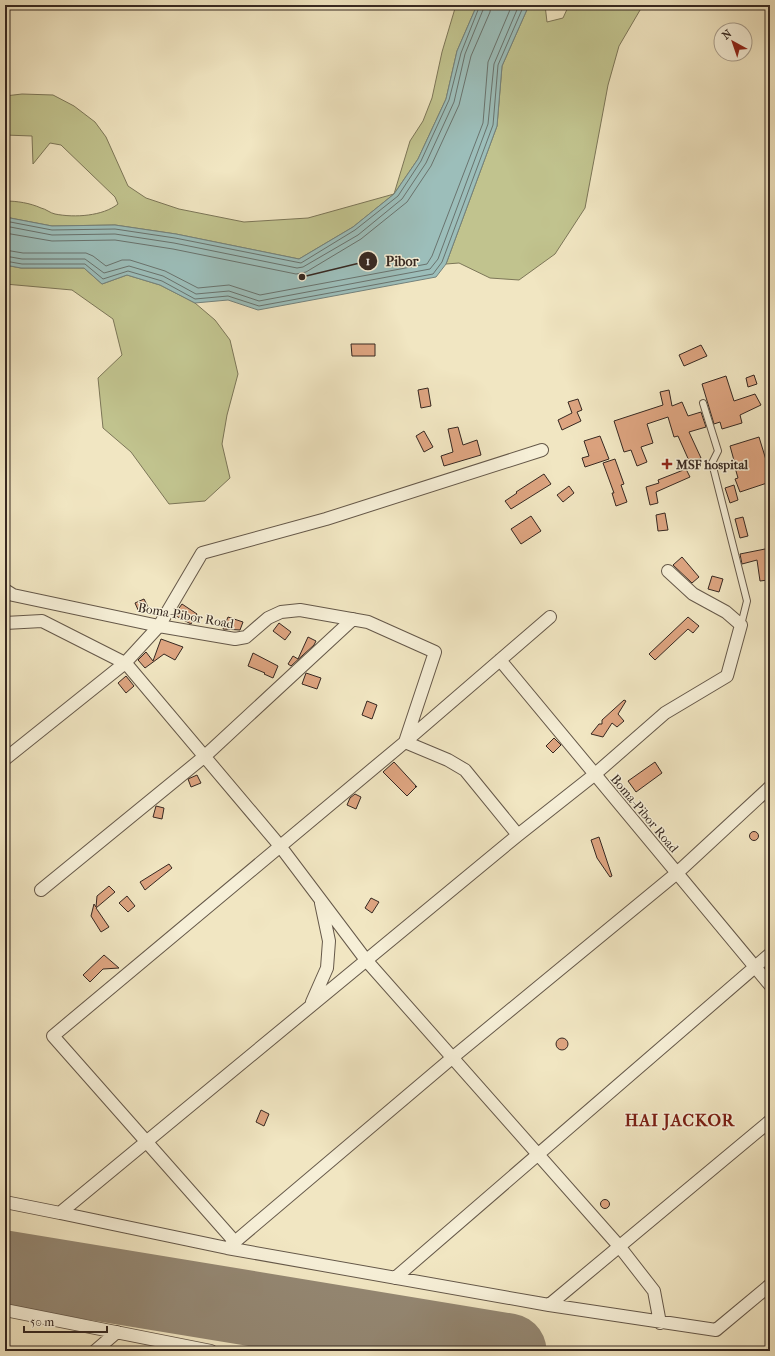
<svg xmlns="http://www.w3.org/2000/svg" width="775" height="1356" font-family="'IM FELL French Canon',serif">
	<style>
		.green { fill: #c1c38e; stroke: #7c7658 }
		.water { fill: #9cbeba; stroke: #73827d }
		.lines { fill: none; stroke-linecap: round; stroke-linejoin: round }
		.shore { stroke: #69736e; stroke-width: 1 }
		.runway { stroke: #948772; stroke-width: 75 }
		.building { fill: #dda480; stroke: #362821 }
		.lane-casing { stroke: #655849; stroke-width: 8 }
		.street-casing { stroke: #655849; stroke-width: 14 }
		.lane { stroke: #f6efd7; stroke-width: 6 }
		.street { stroke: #f6efd7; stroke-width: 12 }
		.poi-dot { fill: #8f2418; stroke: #f6efd7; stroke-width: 1.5 }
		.labels { text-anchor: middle; stroke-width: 3; stroke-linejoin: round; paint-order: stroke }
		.poi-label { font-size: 13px; font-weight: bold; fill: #362821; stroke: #f6efd7; text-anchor: start }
		.street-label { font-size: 13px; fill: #362821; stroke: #f6efd7 }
		.district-label { font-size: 17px; font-weight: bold; letter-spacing: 1px; fill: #7a1f14; stroke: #f6efd7 }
		.leader { fill: none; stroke: #362821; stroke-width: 1.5 }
		.callout-dot { fill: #362821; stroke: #f6efd7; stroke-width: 1.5 }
		.mark-label { font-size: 12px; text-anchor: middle; font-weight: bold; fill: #fff }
		.callout-label { font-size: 14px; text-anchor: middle; font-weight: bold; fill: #362821; stroke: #f6efd7; stroke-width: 3; stroke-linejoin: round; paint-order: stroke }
	</style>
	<rect width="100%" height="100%" fill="#f1e6c2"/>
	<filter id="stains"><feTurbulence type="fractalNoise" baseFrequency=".005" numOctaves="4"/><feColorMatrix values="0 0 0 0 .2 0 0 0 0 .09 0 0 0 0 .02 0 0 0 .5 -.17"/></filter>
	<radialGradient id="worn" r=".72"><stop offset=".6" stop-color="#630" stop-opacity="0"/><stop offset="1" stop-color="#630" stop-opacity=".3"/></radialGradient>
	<path class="green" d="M456 5H477L457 51 446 99 418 159 394 194 353 227 299 259 176 234 115 225 52 226 5 217V201C17 201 30 203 41 208 46 209 50 213 55 214 75 218 103 216 118 204L115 197 61 145 50 143 33 164 32 136 5 135V96L22 94 53 95 74 106 95 122 106 137 128 186 146 198 179 209 244 222 308 218 394 194 410 141 423 121 432 98 442 52Z
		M529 5H545L547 22 563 18 569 5H643L619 46 608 85 585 208 555 254 519 280 490 278 459 263 446 264 497 126 502 66Z
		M5 265 21 268H84L102 284 127 275 160 285 195 303 215 320 230 340 238 374 227 415 222 444 230 478 205 501 169 504 131 452 103 428 98 378 122 355 113 319 72 290 5 284Z"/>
	<path class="water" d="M477 5H529L502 66 497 126 446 264 436 277 258 310 228 300 195 303 160 285 127 275 102 284 84 268H21L5 265V217L52 226 115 225 176 234 299 259 353 227 394 194 418 159 446 99 457 51Z"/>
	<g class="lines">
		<path class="shore" d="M5 221 52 230 115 229 175 238 301 263 355 230 398 196 421 161 449 100 461 53 480 5
			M5 226 52 235 115 234 174 243 297 268 303 267 358 235 402 199 426 163 454 102 465 54 485 5
			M5 233 52 241 115 240 173 249 296 274 306 272 361 239 407 202 431 166 459 105 471 56 490 12 491 5
			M5 250 23 253H86L93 256 106 266 122 260H130L165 271 198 288 229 285 260 295 427 264 432 256 483 123 488 62 512 5
			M5 256 22 259H85L104 273 129 266 163 276 196 294 229 291 259 301 430 269 438 259 488 124 494 64 519 5
			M5 261 22 264H85L103 279 128 271 162 281 195 299 228 296 259 306 433 274 442 262 493 125 498 65 524 5"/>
		<path class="runway" d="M5 1268 509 1351"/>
	</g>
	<path class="building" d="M351 344H375V356H352Z
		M701 345 707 356 684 366 679 355Z
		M754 375 757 384 748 387 746 378Z
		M726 376 734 401 755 394 761 405 740 415 742 423 722 429 720 422 714 424 702 384Z
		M428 388 431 406 421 408 418 390Z
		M669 390 672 406 682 402 688 416 701 412 706 427 689 432 701 458 690 463 678 436 674 437 668 417 647 424 653 443 641 447 647 462 637 466 631 450 624 452 614 421 663 405 660 392Z
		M578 399 582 410 577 412 581 421 562 430 558 420 572 413 568 402Z
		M458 427 463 445 477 440 481 455 444 466 441 456 453 452 448 429Z
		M424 431 433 447 424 452 416 436Z
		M600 436 609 459 585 467 582 458 589 456 584 441Z
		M759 437 770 473V482L740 492 735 479 738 478 734 464H735L730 446Z
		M615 459 624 484 621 485 627 502 616 506 612 493H614L603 463Z
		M686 469 690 477 656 492 658 503 650 505 646 487 659 483 658 480Z
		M544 474 551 484 511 509 505 501 517 493 516 492Z
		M734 485 738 500 730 503 725 488Z
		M569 486 574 493 563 502 557 495Z
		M665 513 668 530 658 531 656 515Z
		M531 516 541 531 521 544 511 529Z
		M743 517 748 536 740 538 735 519Z
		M770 548V556L766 557 768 580 760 581 757 560 742 564 740 554Z
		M682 557 699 577 692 583 673 565Z
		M712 576 723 579 719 592 708 589Z
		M144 599 148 607 139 612 135 603Z
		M182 604 197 614 191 624 174 615Z
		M228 617 243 622 240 630 223 629Z
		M688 617 699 626 693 633 688 629 655 660 649 654Z
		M279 623 291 632 285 640 273 631Z
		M308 637 316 641 314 645 291 666 288 664 293 656 298 659Z
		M161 639 183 647 175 660 164 654 145 668 138 660 146 652 153 661Z
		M253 653 278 666 273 678 264 674 265 673 248 666Z
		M306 673 321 678 317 689 302 684Z
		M126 676 134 686 126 693 118 683Z
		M624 700 626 701 618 714 624 721 617 727 612 723 603 737 591 734 599 724H602V720Z
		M367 701 377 705 372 719 362 715Z
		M554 738 561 745 553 753 546 746Z
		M394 762 417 787 415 786 416 787 407 796 383 772Z
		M655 762 662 773 636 792 628 781Z
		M197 775 201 783 191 787 188 779Z
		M355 794 361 797 356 809 347 805 350 798Z
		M156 806 164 808 162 819 153 817Z
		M749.5 836a4.5 4.5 0 1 1 9 0a4.5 4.5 0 1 1-9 0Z
		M599 837 612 876 610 877 597 858 591 840Z
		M169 864 172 868 145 890 140 882Z
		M109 886 115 892 96 908 109 927 101 932 91 916 94 904 96 907 97 896Z
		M127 896 135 906 128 912 119 903Z
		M371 898 379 902 372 913 365 908Z
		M104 955 119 968 103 969 90 982 83 975Z
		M556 1044a6 6 0 1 1 12 0a6 6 0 1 1-12 0Z
		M261 1110 269 1114 264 1126 256 1122Z
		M600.5 1204a4.5 4.5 0 1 1 9 0a4.5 4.5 0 1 1-9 0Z"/>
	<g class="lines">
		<g class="lane-casing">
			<path id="lane" d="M703 403 718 451 712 463 747 601 741 625"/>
		</g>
		<g class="street-casing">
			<path id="street" d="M5 590 13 595 159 626 235 639 246 637 268 618 281 612 300 610 368 622 435 652 405 742 448 760 465 770 518 835
				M5 623 42 621 125 663 129 667 280 846 366 960 619 1246 654 1291 660 1323
				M500 660 770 985
				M5 759 125 663 159 626 202 553 326 519 542 450
				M41 890 205 756 353 619
				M312 1002 327 968 329 941 321 903
				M5 1202 60 1213 518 835 594 775 665 713 727 676 741 625 726 612 693 594 668 571
				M60 1213 227 1248 549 1305 716 1330 770 1285
				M235 1242 53 1036 405 742 550 617
				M230 1246 452 1058 677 873 770 787
				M395 1278 770 954
				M549 1305 770 1121
				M5 1310 211 1351
				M95 1351 117 1332"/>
		</g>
		<use href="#lane" class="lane"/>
		<use href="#street" class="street"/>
	</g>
	<path class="poi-dot" d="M665 458h4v4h4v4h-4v4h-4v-4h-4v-4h4z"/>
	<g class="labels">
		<g class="poi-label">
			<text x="676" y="469">MSF hospital</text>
		</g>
		<g class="street-label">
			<text transform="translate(186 615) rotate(10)" y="5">Boma-Pibor Road</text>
			<text transform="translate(645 813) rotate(50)" y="5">Boma-Pibor Road</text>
		</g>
		<g class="district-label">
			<text x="680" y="1126">HAI JACKOR</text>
		</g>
	</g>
	<path class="leader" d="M302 277L368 261"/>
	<g class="callout-dot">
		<circle cx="302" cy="277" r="4"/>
		<circle cx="368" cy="261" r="10"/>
	</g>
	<g class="mark-label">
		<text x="368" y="265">1</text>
	</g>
	<g class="callout-label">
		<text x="402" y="266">Pibor</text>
	</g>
	<rect width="775" height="1356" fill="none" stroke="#f1e6c2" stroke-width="20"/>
	<rect x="6" y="6" width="763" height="1344" fill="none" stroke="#362821" stroke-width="2"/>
	<rect x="10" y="10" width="755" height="1336" fill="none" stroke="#362821"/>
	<g transform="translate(733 42) rotate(320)"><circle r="19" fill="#f6efd7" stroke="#a99f8e"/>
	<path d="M0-3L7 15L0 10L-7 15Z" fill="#8f2418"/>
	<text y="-6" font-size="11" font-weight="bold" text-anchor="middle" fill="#362821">N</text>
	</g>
	<path d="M24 1326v6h83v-6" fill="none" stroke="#362821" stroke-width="2"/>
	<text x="30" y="1326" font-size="12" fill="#362821" stroke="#f6efd7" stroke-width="3" paint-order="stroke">50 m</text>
	<rect width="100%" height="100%" filter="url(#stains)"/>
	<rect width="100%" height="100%" fill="url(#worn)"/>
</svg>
